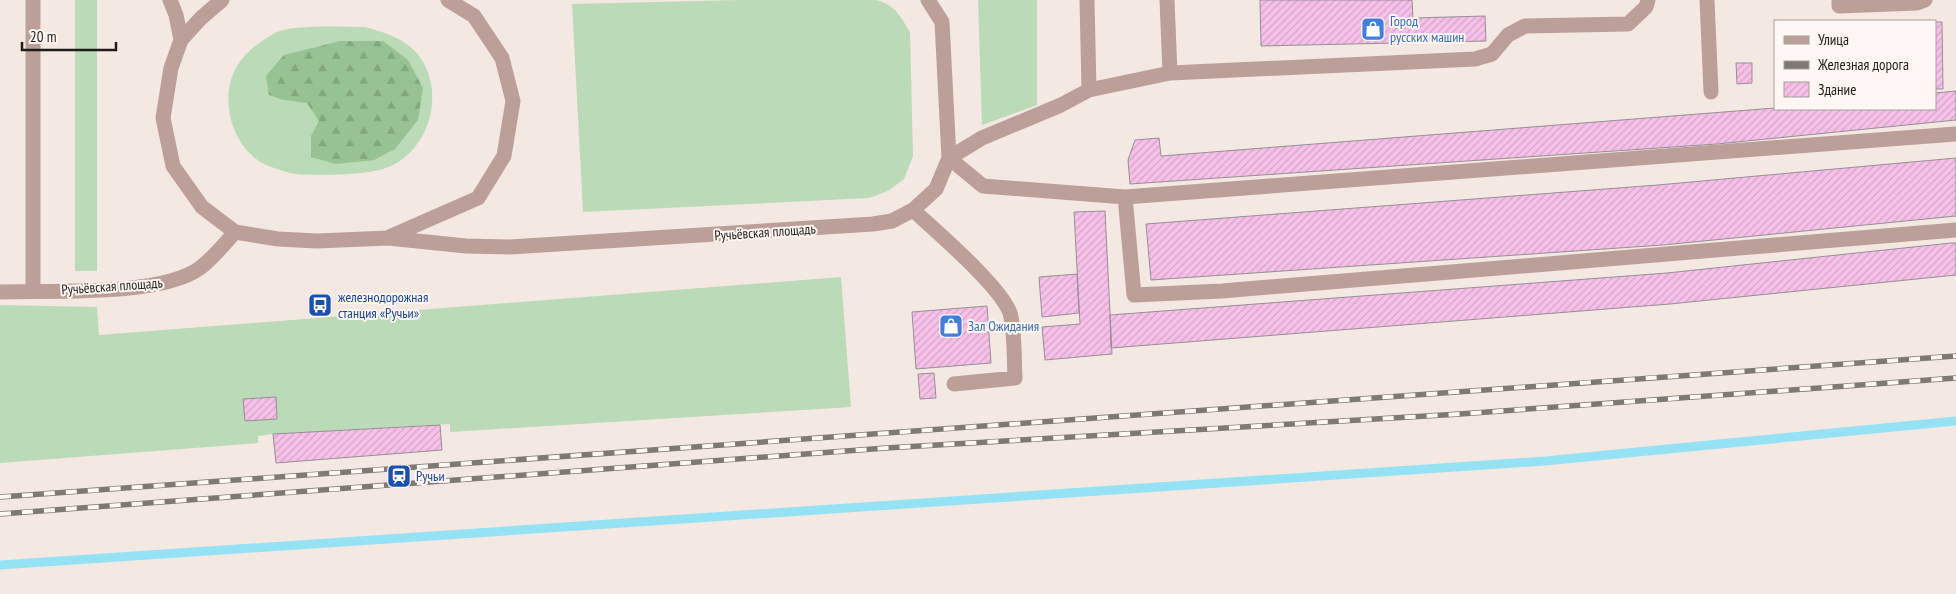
<svg xmlns="http://www.w3.org/2000/svg" width="1956" height="594" font-family="'PT Sans Narrow',sans-serif">
	<style>
		.grass { fill: #bbdab7 }
		.forest { fill: url(#forest-firs) }
		.lines { fill: none; stroke-linecap: round; stroke-linejoin: round }
		.stream { stroke: #95e2f5; stroke-width: 9 }
		.building { fill: url(#building-hatch); stroke: #978e95 }
		.minor { stroke: #bd9f99; stroke-width: 15 }
		.rail-casing { stroke: #7f7974; stroke-width: 5.5 }
		.rail { stroke: #fef7f3; stroke-width: 4; stroke-dasharray: 11; stroke-linecap: butt }
		.labels { text-anchor: middle; stroke-width: 4; stroke-linejoin: round; paint-order: stroke }
		.shop-label { font-size: 14px; fill: #366cbe; stroke: #fef7f3; text-anchor: start }
		.street-label { font-size: 14px; fill: #1f1c19; stroke: #fef7f3 }
		.transit-label { font-size: 14px; fill: #164399; stroke: #fef7f3; text-anchor: start }
	</style>
	<defs>
		<pattern id="forest-firs" width="22" height="20" patternUnits="userSpaceOnUse" patternTransform="scale(1.25)"><rect width="22" height="20" fill="#97c293"/><path d="M5 1l3.5 6h-7zM16 11l3.5 6h-7z" fill="#82a67e"/></pattern>
		<pattern id="building-hatch" width="6" height="6" patternUnits="userSpaceOnUse" patternTransform="scale(1.25)"><rect width="6" height="6" fill="#f6c0e9"/><path d="M-1 1l2-2M0 6l6-6M5 7l2-2" fill="none" stroke="#d2a4c7"/></pattern>
	</defs>
	<rect width="100%" height="100%" fill="#f4e9e2"/>
	<path class="grass" d="M75 0H97V271H75Z
		M739 0H875C895 4 900 16 910 32L913 156 904 179 888 191 869 198 583 212 572 4Z
		M978 0H1037V105L982 125Z
		M365 27C383 32 401 37 415 51 449 88 430 155 383 169 364 175 316 176 296 174 289 173 281 170 274 168 235 157 217 102 236 68 245 52 259 42 275 33 292 24 344 27 365 27Z
		M841 277 851 407 450 432V424L273 434 258 436V443L0 463V305L97 307 99 335Z"/>
	<path class="forest" d="M340 41H383L408 60 423 88 418 120 395 149 374 160 336 164 311 157V136L319 121 307 103 284 100 269 95 266 76 284 55Z"/>
	<g class="lines">
		<path class="stream" d="M0 565 1545 461 1956 421"/>
	</g>
	<path class="building" d="M1260 0H1412L1413 18 1485 16 1486 41 1261 46Z
		M1935 22H1942L1943 89H1935Z
		M1736 63H1752V83L1737 84Z
		M1956 91V120L1717 144 1130 184 1128 160 1135 140 1159 138 1161 156 1775 108 1935 109V93Z
		M1956 158V216L1663 245 1151 280 1146 224 1658 185Z
		M1105 211 1112 354 1045 360 1042 327 1080 324 1074 212Z
		M1951 243H1956V275L1670 304 1111 348 1110 315 1667 273Z
		M1077 274 1079 313 1042 317 1039 277Z
		M987 306 991 363 916 369 912 312Z
		M934 373 936 398 920 399 918 374Z
		M276 397 277 419 245 421 243 399Z
		M440 425 442 450 276 463 273 434Z"/>
	<g class="lines">
		<path class="minor" d="M170 0 176 15 181 40
			M222 0 201 18 181 40 171 68 163 118 173 166 202 207 235 232 278 239 317 241 388 238 466 246 510 247 873 224 892 221 913 210 936 189 949 158 942 22 928 0
			M1087 0 1089 90
			M1167 0 1170 73
			M1648 0 1646 7 1628 24 1525 26 1508 35 1492 54 1475 59 1170 73 1089 90 1061 105 982 138 949 158 983 186 1125 197 1956 134
			M1707 0 1711 92
			M1839 0V6L1917 3 1925 0
			M1125 197 1134 295 1222 291 1956 230
			M913 210C936 231 1001 287 1010 313 1015 331 1014 360 1015 378L954 384
			M389 237 478 198 504 156 513 101 502 58 474 16 448 0
			M33 291V0
			M0 292C50 290 160 297 200 268 213 258 224 245 235 232"/>
		<g class="rail-casing">
			<path id="rail" d="M0 497 1956 356
				M0 514 886 448 1460 414 1956 378"/>
		</g>
		<use href="#rail" class="rail"/>
	</g>
	<defs>
		<g id="shop-square" transform="scale(1.25)"><rect x="-9" y="-9" width="18" height="18" rx="4" fill="#3f7fe0" stroke="#fef7f3"/><path d="M-5-2.5h2.3a2.7 3.5 0 0 1 5.4 0H5L5.5 6h-11ZM-1.5-2.5h3a1.5 2.3 0 0 0-3 0Z" fill="#fff"/></g>
		<g id="bus-square" transform="scale(1.25)"><rect x="-9" y="-9" width="18" height="18" rx="4" fill="#1a4fb4" stroke="#fef7f3"/><path d="M-5-6H5V4H4V6H2V4H-2V6H-4V4H-5ZM-3.5-4V0h7V-4ZM-3.5 1.2v1.5H-2V1.2ZM2 1.2v1.5H3.5V1.2Z" fill="#fff"/></g>
		<g id="station-square" transform="scale(1.25)"><rect x="-9" y="-9" width="18" height="18" rx="4" fill="#1a4fb4" stroke="#fef7f3"/><path d="M-3-6H3Q5-6 5-4V2Q5 4 3 4L4.5 6H3L1.5 4h-3L-3 6H-4.5L-3 4Q-5 4-5 2V-4Q-5-6-3-6ZM-3.5-4v3h7v-3ZM-3.5 1v1.5H-2V1ZM2 1v1.5H3.5V1Z" fill="#fff"/></g>
	</defs>
	<g fill-rule="evenodd">
		<use href="#shop-square" x="1373" y="29"/>
		<use href="#bus-square" x="320" y="305"/>
		<use href="#shop-square" x="951" y="326"/>
		<use href="#station-square" x="399" y="476"/>
	</g>
	<g class="labels">
		<g class="shop-label">
			<text x="1390" y="26">Город<tspan x="1390" dy="16">русских машин</tspan></text>
			<text x="968" y="331">Зал Ожидания</text>
		</g>
		<g class="street-label">
			<text transform="translate(765 232) rotate(-4)" y="5">Ручьёвская площадь</text>
			<text transform="translate(112 286) rotate(-4)" y="5">Ручьёвская площадь</text>
		</g>
		<g class="transit-label">
			<text x="338" y="302">железнодорожная<tspan x="338" dy="16">станция «Ручьи»</tspan></text>
			<text x="416" y="481">Ручьи</text>
		</g>
	</g>
	<rect x="1774" y="20" width="162" height="90" fill="#fef7f3" stroke="#a59f9c"/>
	<rect x="1784" y="36" width="25" height="8" fill="#bd9f99" stroke="#a59f9c"/>
	<text x="1818" y="45" font-size="15" fill="#1f1c19">Улица</text>
	<rect x="1784" y="61" width="25" height="8" fill="#7f7974" stroke="#a59f9c"/>
	<text x="1818" y="70" font-size="15" fill="#1f1c19">Железная дорога</text>
	<rect x="1784" y="82" width="25" height="15" fill="url(#building-hatch)" stroke="#a59f9c"/>
	<text x="1818" y="95" font-size="15" fill="#1f1c19">Здание</text>
	<path d="M22 42v8h94v-8" fill="none" stroke="#1f1c19" stroke-width="2.5"/>
	<text x="30" y="42" font-size="15" fill="#1f1c19" stroke="#fef7f3" stroke-width="4" paint-order="stroke">20 m</text>
</svg>
